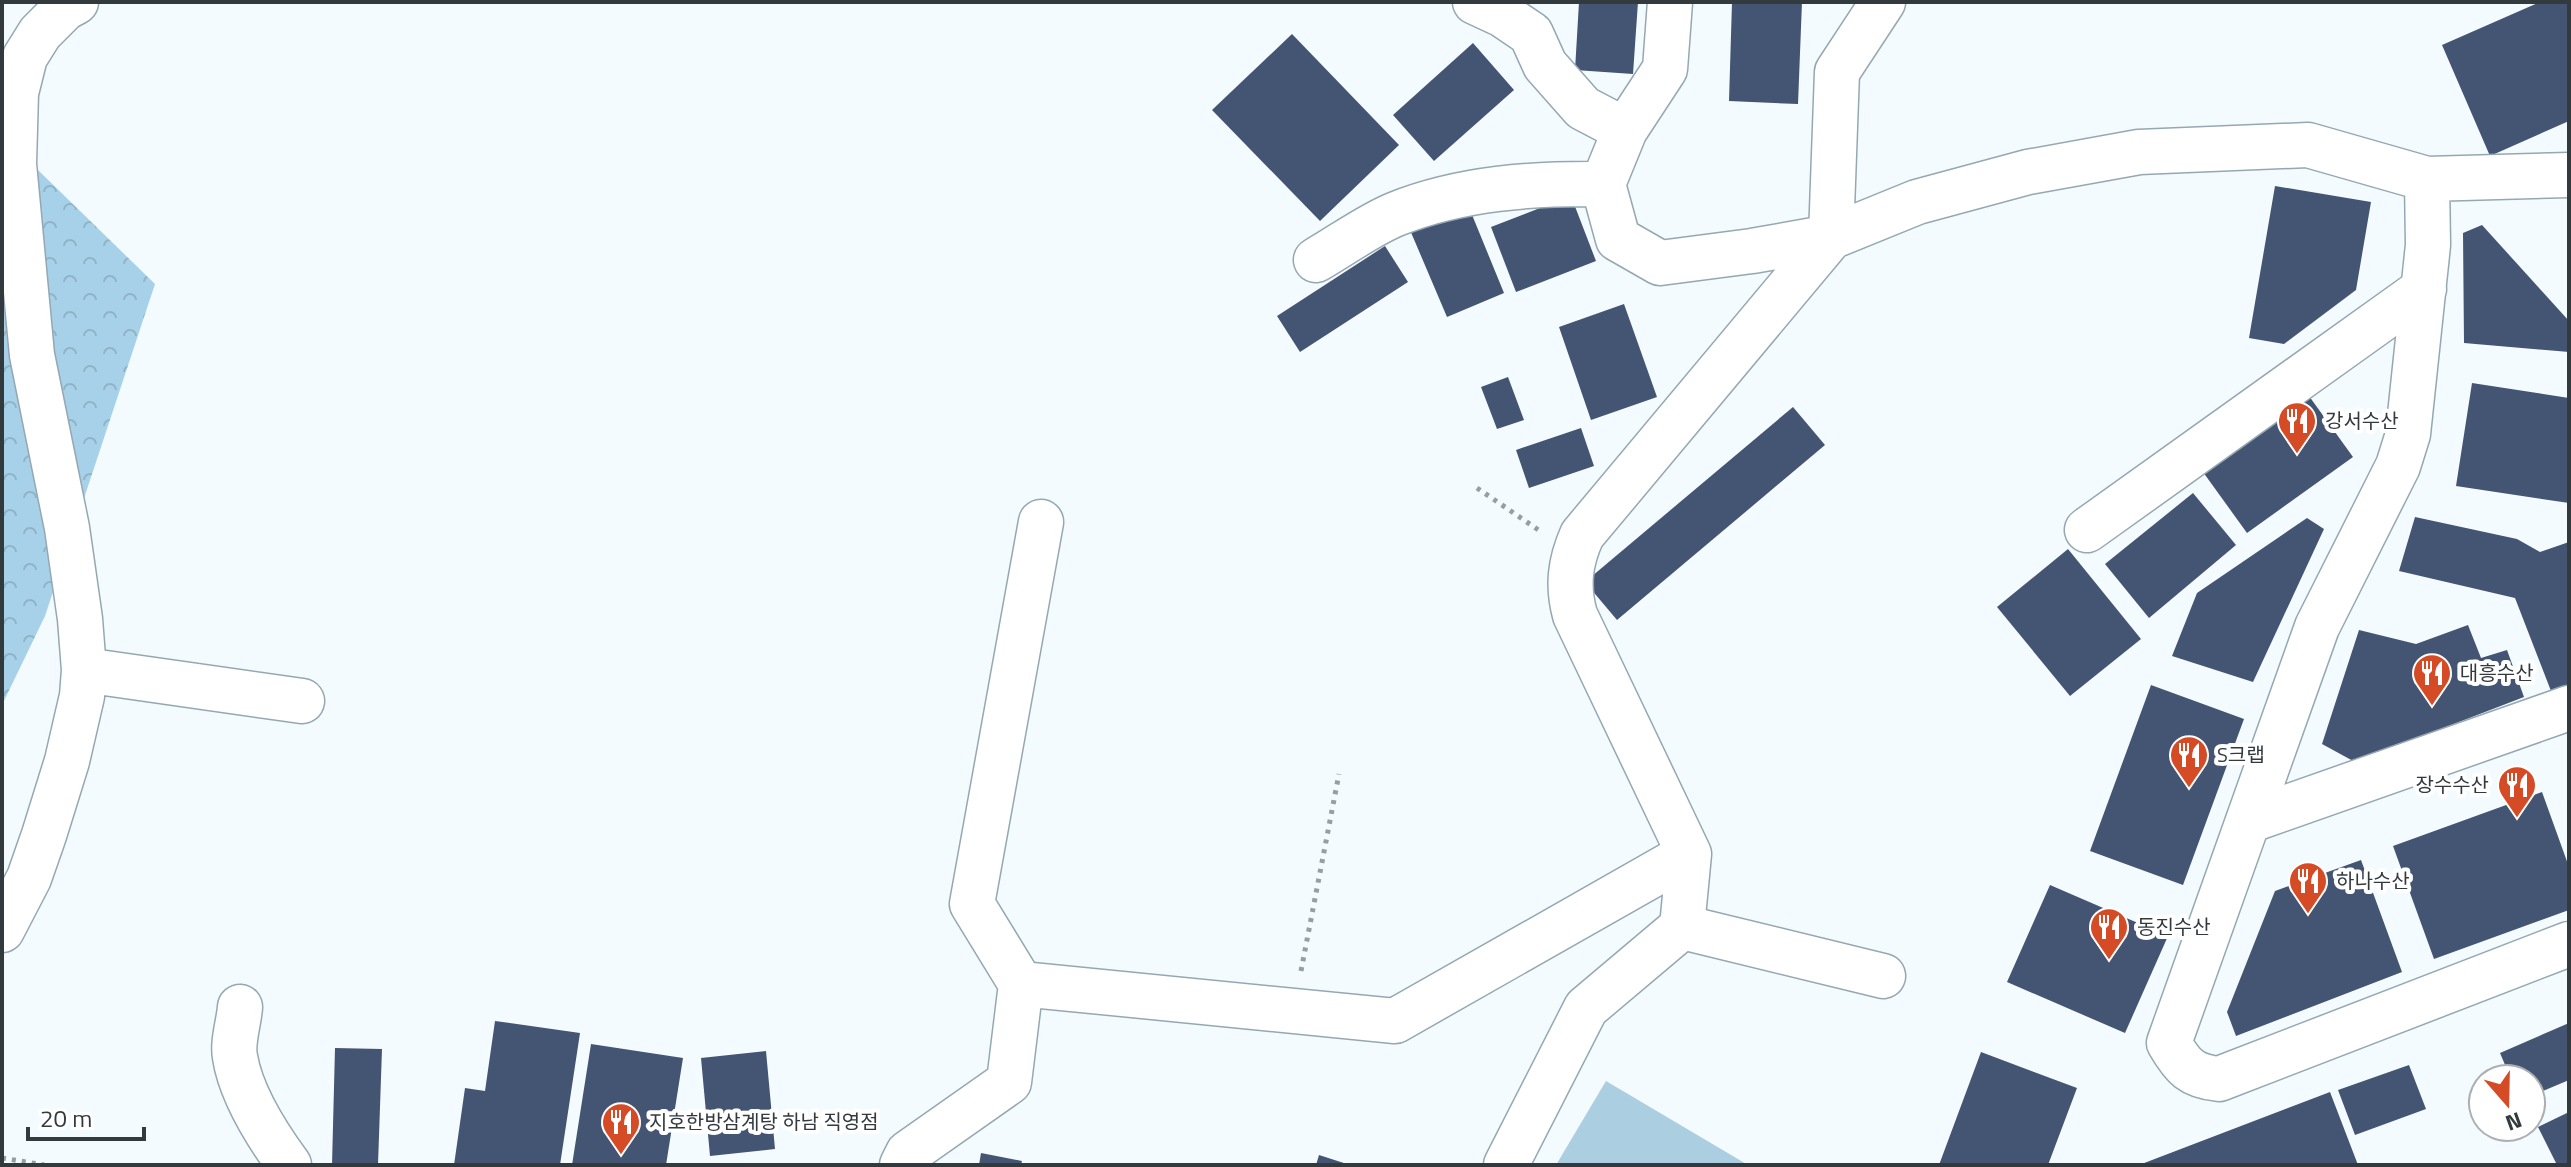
<svg xmlns="http://www.w3.org/2000/svg" width="2571" height="1167" font-family="'Titillium Web','Noto Sans KR',sans-serif">
	<style>
		.forest { fill: url(#forest-crowns) }
		.garden { fill: #accee1 }
		.building { fill: #445473 }
		.lines { fill: none; stroke-linecap: round; stroke-linejoin: round }
		.minor-casing { stroke: #95a8b2; stroke-width: 47 }
		.path { stroke: #969ea2; stroke-width: 5; stroke-dasharray: 4 6; stroke-linecap: butt }
		.minor { stroke: #fff; stroke-width: 44 }
		.labels { text-anchor: middle; stroke-width: 8; stroke-linejoin: round; paint-order: stroke }
		.poi-label { font-size: 20px; fill: #323a3e; stroke: #fff; text-anchor: start }
	</style>
	<defs>
		<pattern id="forest-crowns" width="20" height="18" patternUnits="userSpaceOnUse" patternTransform="scale(2)"><rect width="20" height="18" fill="#a6d1e8"/><path d="M2 6a3 3 0 1 1 6 0M12 15a3 3 0 1 1 6 0" fill="none" stroke="#8fb4c8"/></pattern>
	</defs>
	<rect width="100%" height="100%" fill="#f3fbff"/>
	<path class="forest" d="M2 135 155 284 45 616 2 705Z"/>
	<path class="garden" d="M1606 1081 1748 1165H1556Z"/>
	<path class="building" d="M1579 2H1638L1633 74 1575 70Z
		M1732 2H1802L1798 104 1729 101Z
		M2540 2H2569V121L2490 156 2442 45Z
		M1292 34 1399 145 1320 221 1212 110Z
		M1473 43 1514 90 1434 161 1393 115Z
		M2275 186 2371 202 2356 290 2284 344 2249 338Z
		M1571 196 1596 261 1516 292 1491 227Z
		M1468 205 1504 293 1447 317 1410 230Z
		M2482 225 2569 321V352L2464 343 2463 233Z
		M1385 246 1408 282 1300 352 1277 316Z
		M1624 304 1657 397 1591 420 1559 327Z
		M1508 377 1524 420 1497 429 1481 387Z
		M2472 383 2569 398V503L2456 486Z
		M2309 396 2353 457 2247 533 2203 472Z
		M1793 407 1825 445 1617 620 1585 582Z
		M1581 428 1594 466 1529 488 1516 450Z
		M2193 493 2236 545 2149 618 2105 564Z
		M2415 517 2517 539 2540 552 2569 542V684L2551 691 2515 598 2399 571Z
		M2307 518 2324 529 2253 682 2172 656 2197 593Z
		M2068 549 2141 639 2070 696 1997 607Z
		M2468 625 2481 658 2507 650 2524 697 2355 762 2322 744 2359 630 2416 644Z
		M2151 685 2244 719 2183 885 2090 851Z
		M2542 792 2569 867V910L2434 959 2393 846Z
		M2361 860 2402 972 2236 1036 2227 1012 2275 891Z
		M2050 885 2168 936 2125 1033 2007 982Z
		M495 1021 580 1033 560 1165H454L465 1088 485 1091Z
		M2569 1023V1080L2531 1096V1079H2511L2500 1053Z
		M591 1044 683 1058 666 1165H572Z
		M335 1048 382 1049 378 1165H332Z
		M766 1051 775 1149 710 1156 701 1058Z
		M1981 1052 2077 1088 2048 1165H1939Z
		M2409 1065 2426 1109 2355 1135 2338 1090Z
		M2330 1092 2358 1165H2139Z
		M2569 1112V1165H2557L2538 1127Z
		M981 1153 1022 1161 1021 1165H979Z
		M1319 1155 1347 1164V1165H1316Z"/>
	<g class="lines">
		<g class="minor-casing">
			<path id="minor" d="M1475 2 1503 15 1531 34 1545 65 1583 108 1625 130
				M1670 2 1665 69 1625 130 1603 184 1618 239 1660 263 1752 251 1831 237 1917 202 2028 172 2139 152 2308 145 2427 179 2569 175
				M2427 179 2428 245 2408 434 2398 466 2317 627 2169 1043C2183 1067 2191 1076 2219 1079L2569 944
				M1316 260C1342 245 1369 225 1396 214 1461 188 1534 183 1603 184
				M1041 522 972 904 1021 984 1395 1021 1689 854
				M2087 530 2424 289
				M84 670 302 701
				M2248 821 2569 708
				M1682 927 1883 976
				M2 930 29 878 44 835 67 761 82 696 84 670 80 619 67 528 32 355 14 164 16 93 25 57 40 33 65 8 76 2
				M240 1007C239 1022 232 1042 235 1057 241 1094 267 1135 289 1165
				M902 1165 908 1153 1009 1082 1021 984
				M1506 1165 1586 1008 1682 927 1689 854 1575 615C1567 586 1570 562 1582 535L1831 237 1837 72 1883 2"/>
		</g>
		<path class="path" d="M1477 488 1540 531
			M1301 971 1339 774
			M2 1158 44 1165"/>
		<use href="#minor" class="minor"/>
	</g>
	<defs>
		<g id="restaurant-pin" transform="scale(2)"><path d="M0 17L-7.5 6A9.5 9.5 0 1 1 7.5 6Z" fill="#d54b25" stroke="#fff"/><path d="M-5-6h1v4h1v-4h1v4h1v-4h1v5L-1.5 .5V6h-2V.5L-5-1ZM5-6V6H3V1.5H1.5Q1.5-4 5-6Z" fill="#fff"/></g>
	</defs>
	<g fill-rule="evenodd">
		<use href="#restaurant-pin" x="2297" y="421"/>
		<use href="#restaurant-pin" x="2432" y="673"/>
		<use href="#restaurant-pin" x="2189" y="755"/>
		<use href="#restaurant-pin" x="2517" y="785"/>
		<use href="#restaurant-pin" x="2308" y="881"/>
		<use href="#restaurant-pin" x="2109" y="927"/>
		<use href="#restaurant-pin" x="621" y="1122"/>
	</g>
	<g class="labels">
		<g class="poi-label">
			<text x="2325" y="428">강서수산</text>
			<text x="2460" y="680">대흥수산</text>
			<text x="2217" y="762">S크랩</text>
			<text x="2489" y="792" text-anchor="end">장수수산</text>
			<text x="2336" y="888">하나수산</text>
			<text x="2137" y="934">동진수산</text>
			<text x="649" y="1129">지호한방삼계탕 하남 직영점</text>
		</g>
	</g>
	<rect width="2571" height="1167" fill="none" stroke="#323a3e" stroke-width="8"/>
	<g transform="translate(2507 1103) rotate(160)"><circle r="38" fill="#ffffff" stroke="#adb0b2" stroke-width="2"/>
	<path d="M0-6L14 30L0 20L-14 30Z" fill="#d54b25"/>
	<text y="-12" font-size="22" font-weight="bold" text-anchor="middle" fill="#323a3e">N</text>
	</g>
	<path d="M28 1127v12h116v-12" fill="none" stroke="#323a3e" stroke-width="4"/>
	<text x="40" y="1127" font-size="24" fill="#323a3e" stroke="#ffffff" stroke-width="6" paint-order="stroke">20 m</text>
</svg>
